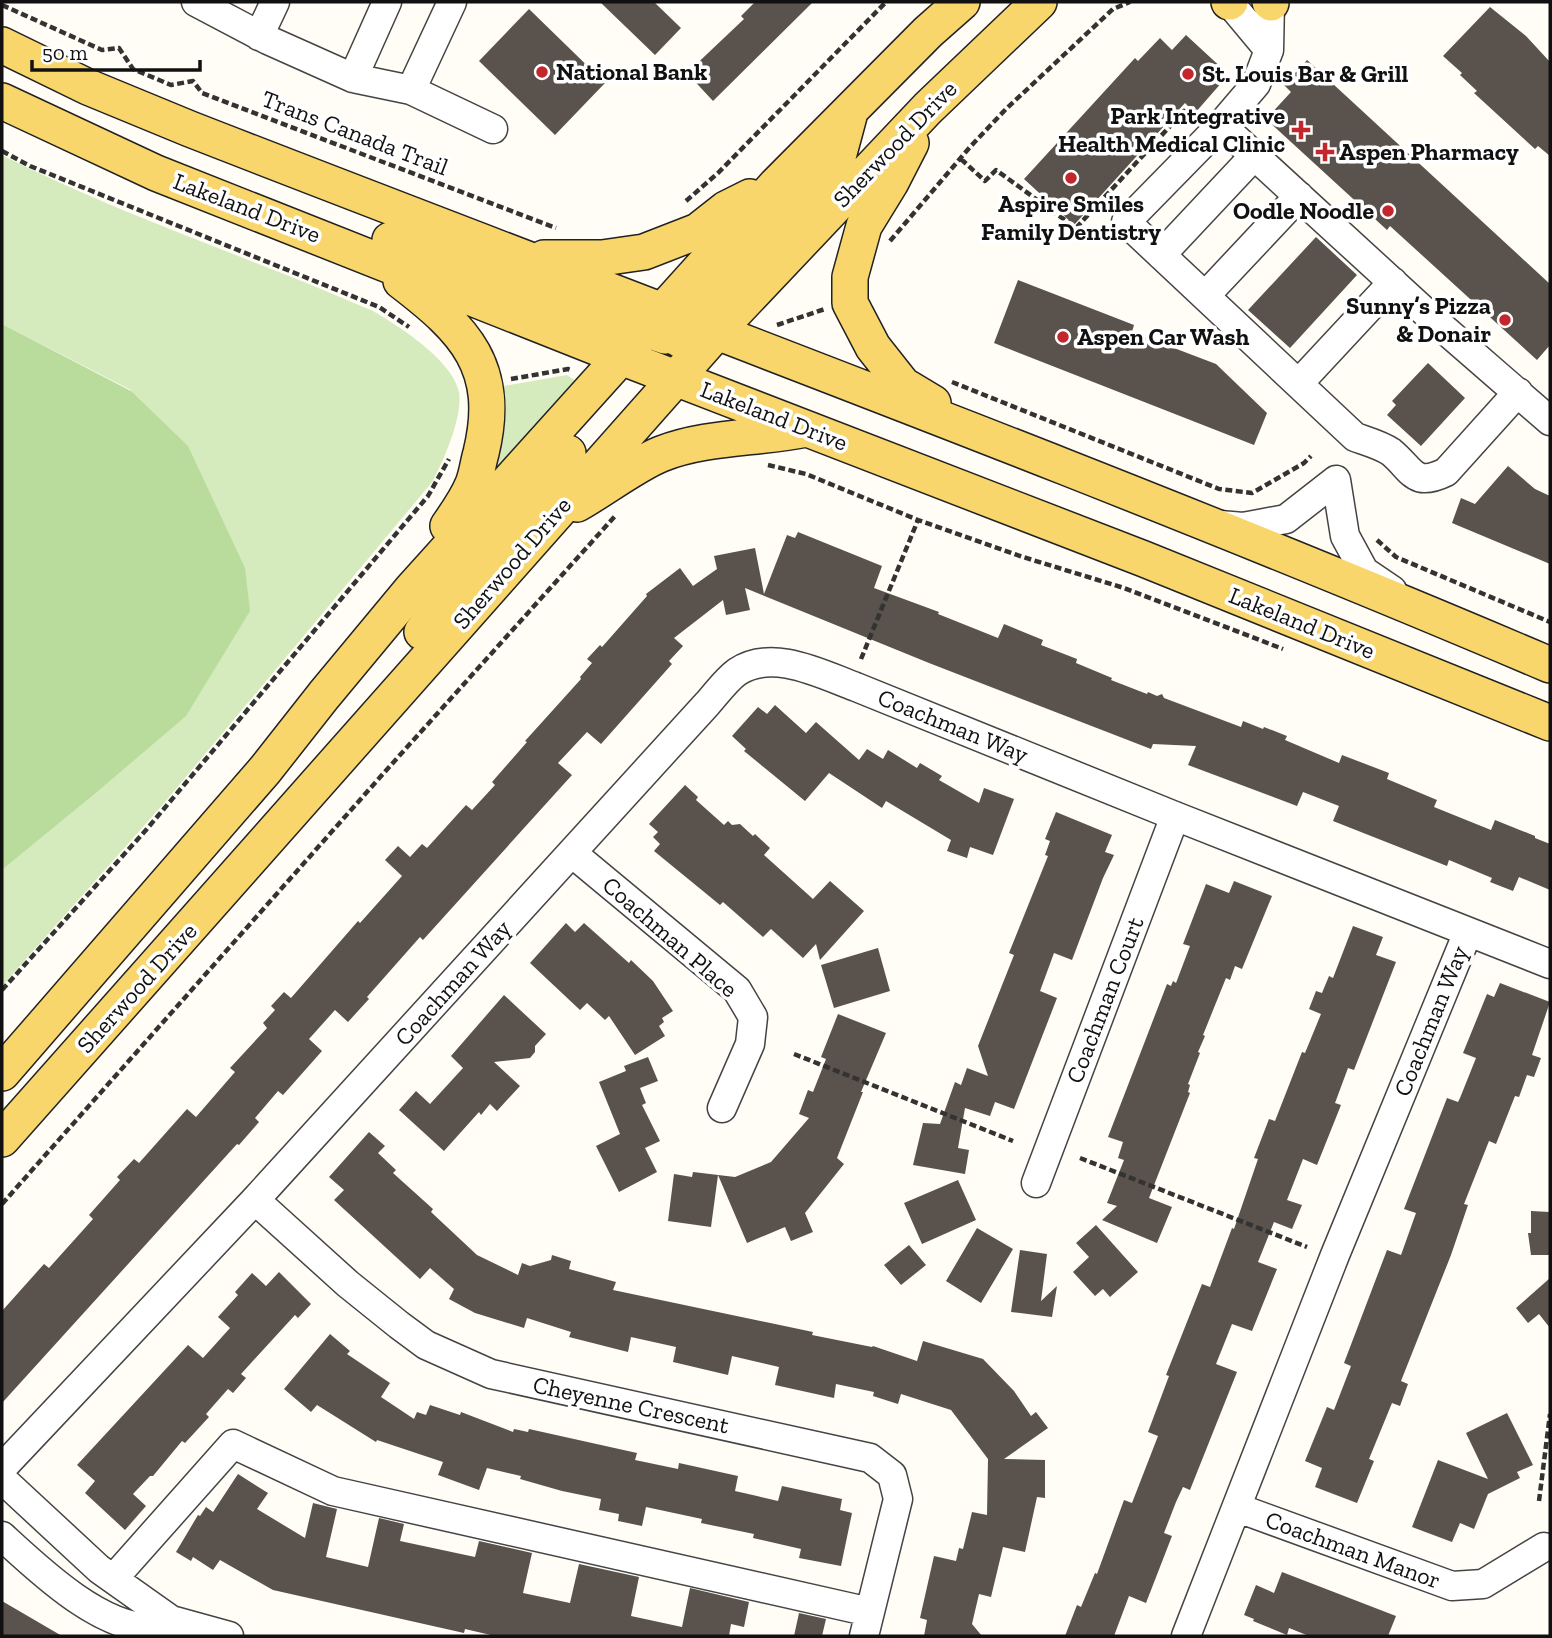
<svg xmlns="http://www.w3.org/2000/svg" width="1552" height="1638" font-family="'Zilla Slab',serif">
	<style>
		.green { fill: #d5ebbd }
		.forest { fill: #b9dc9c }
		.building { fill: #5a524d }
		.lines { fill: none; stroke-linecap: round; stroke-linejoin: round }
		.minor-casing { stroke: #444; stroke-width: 31 }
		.major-casing { stroke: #222; stroke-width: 38 }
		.path { stroke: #333; stroke-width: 4.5; stroke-dasharray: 7 3.5; stroke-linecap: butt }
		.minor { stroke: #fff; stroke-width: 28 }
		.major { stroke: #f9d66b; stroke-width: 35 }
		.poi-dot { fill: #c4262e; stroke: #fff; stroke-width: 2.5 }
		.labels { text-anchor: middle; stroke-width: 7; stroke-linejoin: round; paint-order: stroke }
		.poi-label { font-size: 24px; font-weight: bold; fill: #111; stroke: #fff; text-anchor: start }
		.street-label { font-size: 24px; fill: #111; stroke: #fff }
	</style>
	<rect width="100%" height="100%" fill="#fffdf5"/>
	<path class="green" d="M2 155C122 216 250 257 373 311 399 326 453 361 459 392 463 417 444 459 433 481L165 802 2 986V870L91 797 131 390 2 324Z
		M567 375 579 383 497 468 499 391 503 386Z"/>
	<path class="forest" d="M2 324 131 391 188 446 245 568 250 611 186 716 91 797 2 870Z"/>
	<path class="building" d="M600 2H654L681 28 655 55Z
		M755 2H813L713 101 687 73 744 19 741 16Z
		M1490 7 1526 36 1550 62V156L1538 146 1535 149 1474 93 1477 91 1460 75 1462 73 1443 56Z
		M529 9 605 83 555 135 479 61Z
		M1186 35 1225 71 1219 78 1223 81 1195 113 1185 103 1074 225 1024 179 1135 58 1138 61 1160 38 1172 50Z
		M1307 60 1550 284V345L1537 360 1390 226 1387 230 1266 119 1291 92 1284 85Z
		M1316 237 1357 275 1290 348 1248 310Z
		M1018 280 1134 325 1132 332 1216 364 1267 413 1254 445 994 343Z
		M1428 363 1465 398 1421 446 1387 415 1396 405 1392 401Z
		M1508 466 1535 489 1550 496V564L1452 523 1461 498 1475 504Z
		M798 532 882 566 874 588 939 612 938 614 998 638 1004 624 1043 640 1041 645 1077 659 1076 663 1112 678 1111 680 1147 694 1148 692 1157 696 1162 694 1164 698 1241 727 1243 721 1263 729 1264 727 1287 736 1285 740 1339 763 1342 755 1389 773 1387 779 1437 800 1434 807 1491 830 1495 820 1535 836V838L1550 844V890L1519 877 1513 891 1490 882 1492 878 1449 860 1447 866 1333 821 1339 806 1303 792 1297 806 1188 765 1196 746 1153 744 1151 749 929 663 745 588 750 610 726 615 723 600 674 638 683 646 669 661 672 664 601 744 587 732 558 763 572 775 423 940 420 937 367 997 369 999 348 1022 335 1010 309 1039 322 1051 283 1095 278 1091 255 1118 259 1122 239 1145 237 1144 2 1403V1311L44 1264 49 1268 93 1219 89 1215 120 1180 117 1177 134 1159 139 1163 187 1109 196 1117 235 1072 230 1068 267 1028 263 1023 275 1010 271 1006 284 992 291 998 358 921 360 923 402 876 385 860 398 846 410 857 422 844 427 848 466 805 472 810 495 785 492 782 527 742 525 741 581 679 580 677 592 663 587 659 600 645 602 647 647 596 646 594 680 568 693 586 717 569 714 556 755 548 764 594 787 535 795 538Z
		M775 705 806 733 816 722 859 760 867 749 883 759 888 750 917 768 920 763 942 776 939 780 979 803 984 788 1014 799 993 855 970 847 967 858 947 851 951 840 886 801 882 808 829 773 805 801 744 751 746 749 732 736 758 707 767 714Z
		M685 785 698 797 696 800 724 825 728 821 732 825 740 824 753 836 755 834 770 848 764 855 813 899 830 881 864 911 820 960 816 944 803 958 771 929 763 937 723 902 720 905 654 851 660 844 653 837 658 832 649 824Z
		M1056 812 1112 835 1105 852 1114 855 1103 878 1072 960 1054 953 1040 991 1057 998 1014 1109 995 1102 990 1116 965 1108 958 1148 969 1150 965 1174 913 1165 923 1123 940 1124 955 1082 961 1085 967 1068 988 1076 978 1046 1014 955 1009 953 1048 856 1045 855 1050 841 1045 839Z
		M1234 881 1272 896 1242 969 1235 966 1230 980 1226 978 1203 1035 1205 1036 1198 1052 1200 1053 1188 1084 1190 1085 1188 1092 1190 1093 1149 1198 1172 1207 1157 1243 1102 1220 1117 1206 1107 1203 1124 1160 1118 1158 1123 1142 1108 1137 1167 984 1171 986 1173 981 1176 983 1190 946 1183 944 1206 884 1229 893Z
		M566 923 575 932 584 923 629 963 631 960 653 981 673 1011 662 1018 664 1022 659 1026 665 1036 635 1055 609 1016 605 1020 587 1003 580 1010 530 963Z
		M1353 926 1383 937 1376 955 1396 962 1354 1070 1348 1068 1335 1103 1341 1105 1317 1165 1303 1159 1287 1200 1302 1205 1292 1229 1274 1222 1258 1262 1277 1269 1252 1331 1232 1324 1216 1364 1237 1372 1190 1490 1183 1487 1176 1502 1164 1533 1172 1536 1146 1603 1129 1596 1114 1636H1065L1077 1605 1081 1607 1095 1573 1097 1574 1124 1500 1132 1503 1158 1436 1148 1432 1169 1376 1166 1375 1202 1284 1210 1287 1232 1228 1234 1229 1258 1159 1254 1158 1269 1119 1275 1121 1302 1052 1305 1053 1321 1014 1309 1009 1316 991 1322 993 1329 976 1333 978Z
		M878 948 890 991 834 1008 821 965Z
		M1500 983 1550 1002 1532 1055 1541 1058 1534 1077 1527 1075 1519 1097 1515 1096 1496 1144 1489 1141 1464 1204 1468 1205 1451 1255 1401 1381 1408 1384 1400 1406 1392 1403 1369 1459 1374 1461 1357 1503 1315 1487 1322 1468 1305 1461 1327 1407 1334 1410 1351 1366 1344 1363 1387 1250 1401 1255 1416 1213 1404 1209 1447 1098 1458 1102 1460 1098 1476 1058 1463 1053 1487 994 1494 997Z
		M504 995 546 1034 535 1046V1052L530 1058 494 1062 520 1086 497 1111 490 1104 481 1115 479 1112 444 1151 399 1110 416 1091 430 1104 463 1068 451 1056Z
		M838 1014 886 1033 861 1092H863L837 1158 844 1164 805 1213 813 1232 791 1241 785 1227 747 1243 718 1175 711 1227 668 1221 674 1174 692 1177 693 1172 735 1177 771 1162 809 1118 799 1114 808 1090 813 1092 826 1059 821 1057Z
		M648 1057 658 1081 640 1088 646 1103 642 1105 660 1141 645 1148 657 1172 619 1192 596 1146 620 1134 599 1082 626 1071 624 1066Z
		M369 1132 385 1146 378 1153 396 1170 393 1173 433 1209 431 1212 477 1255 518 1275 522 1263 530 1266 551 1260 552 1255 571 1261 569 1269 616 1282 613 1290 813 1332 812 1335 872 1347 873 1346 917 1361 923 1341 983 1359 1014 1391 1031 1416 1036 1412 1048 1428 1004 1459 1045 1460V1498L1037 1497 1025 1552 1003 1547 991 1597 979 1594 972 1624 982 1636H924L927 1620 920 1618 934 1556 956 1561 959 1548 963 1549 972 1512 987 1515 988 1459 951 1410 901 1394 898 1404 873 1396 874 1392 836 1384 834 1398 775 1385 779 1367 732 1356 728 1375 673 1362 676 1347 631 1337 628 1352 569 1337 571 1332 527 1318 524 1328 475 1313 449 1299 454 1289 430 1268 420 1279 334 1200 344 1190 329 1177Z
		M958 1180 976 1220 922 1244 904 1203Z
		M1531 1211 1550 1212V1255H1531L1528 1233H1531Z
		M1096 1225 1138 1272 1110 1297 1103 1289 1095 1296 1073 1272 1089 1257 1076 1243Z
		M977 1228 1013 1249 981 1303 946 1281Z
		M909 1245 926 1265 901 1285 884 1265Z
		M1020 1250 1047 1254 1041 1301 1057 1286 1052 1317 1011 1312Z
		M279 1272 311 1304 298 1318 295 1315 241 1374 246 1378 233 1393 228 1389 206 1414 209 1417 185 1443 182 1441 153 1476H150L133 1494 146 1506 125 1530 85 1493 95 1481 77 1465 188 1345 203 1358 230 1328 218 1317 238 1295 235 1292 252 1273 266 1286Z
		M1550 1278V1328L1539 1314 1528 1323 1516 1308Z
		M330 1334 350 1351 347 1354 390 1383 381 1397 414 1419 417 1412 426 1415 430 1405 460 1415 461 1412 513 1432 514 1429 528 1432 529 1429 637 1453 635 1460 678 1469 679 1463 738 1476 735 1491 757 1496 778 1501 782 1486 842 1499 840 1510 852 1513 841 1566 799 1558 801 1549 753 1538 754 1534 701 1523 702 1519 646 1507 642 1526 618 1521 619 1514 599 1510 601 1499 562 1491 520 1479 521 1476 487 1468 479 1490 438 1475 443 1462 377 1440 376 1442 317 1405 311 1412 284 1389Z
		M1507 1413 1533 1465 1517 1472 1520 1478 1488 1494 1474 1529 1460 1523 1452 1542 1412 1527 1438 1460 1488 1479 1466 1433Z
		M238 1474 268 1493 257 1509 305 1538 313 1503 337 1509 326 1557 368 1567 379 1518 404 1524 400 1541 475 1557 479 1541 532 1553 523 1593 570 1603 579 1564 639 1577 631 1616 682 1627 690 1588 749 1602 744 1627 731 1624 729 1636H495L465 1629 464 1633 273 1590 220 1560 213 1570 193 1557 191 1561 176 1552 198 1515 200 1516 206 1507 213 1512Z
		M1282 1572 1396 1616 1388 1636H1309L1289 1628 1287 1635 1253 1621 1254 1619 1244 1615 1256 1585 1274 1593Z
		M2 1601 62 1636H2Z
		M799 1613 826 1619 822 1636H794Z"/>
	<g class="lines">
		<g class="minor-casing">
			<path id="minor" d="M196 2 268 40 353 78 387 2
				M1229 2 1269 50
				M1270 2 1269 50 1256 84 1221 125 1436 322 1550 421
				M259 36 275 2
				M353 78 411 90 452 2
				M411 90 493 129
				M1221 125 1126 222 1355 437C1366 441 1381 445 1391 452 1413 470 1413 488 1446 472L1518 392
				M1161 255 1254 156
				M1205 296 1299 196
				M1299 383 1393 282
				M1220 525 1243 527 1286 519 1336 480 1345 536 1364 571 1392 590
				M572 853 737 990 753 1017 750 1044 722 1108
				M1036 1183 1175 816
				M255 1200 348 1284 399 1325 426 1345 491 1374 870 1458 892 1475 898 1499 864 1636
				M2 1468 255 1200 707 704C716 694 726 680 737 672 772 648 821 674 856 687L1175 816 1550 964
				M2 1479 99 1569 171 1620 229 1636
				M1238 1508 1452 1586 1483 1584 1544 1547
				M2 1536C38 1569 99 1628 152 1628 158 1628 165 1623 171 1620
				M114 1578 233 1444 333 1491 870 1612
				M1186 1636 1335 1255 1468 932"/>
		</g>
		<g class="major-casing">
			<path id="major" d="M1229 2H1230
				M1270 2 1271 3
				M2 45 88 87 190 129C644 306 1102 474 1550 665
				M2 101 156 173 621 357 1144 559 1550 723
				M911 143 891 182 864 226 850 277V303L873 347 903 385 933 403
				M390 240 665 336
				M544 258H602L644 252 698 231 726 209 750 197
				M401 281C465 330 502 367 481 453 478 463 477 474 473 484 467 499 457 513 448 526
				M679 339 690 323 838 157 849 116
				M577 504C602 490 636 464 661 454 707 436 758 439 806 429
				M422 632 538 485 568 453
				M2 1073 265 770 324 695 412 589 776 185 928 32 962 2
				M2 1139 732 315 928 108 1039 2"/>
		</g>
		<path class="path" d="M2 5 102 50 119 48 133 69 171 85 193 81 202 93 556 228
			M2 151 30 166 379 307 409 327
			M961 159 985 181 996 170 1076 228 1184 111 1194 120
			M686 201 718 173 886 2
			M890 241 970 147 1006 109 1113 9 1130 2
			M777 325 825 309
			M511 379 568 369 571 370
			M952 382 1219 489 1252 493 1304 463 1311 456
			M768 465 806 474 918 520 1023 557 1124 588 1283 649
			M1377 540 1396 557 1550 622
			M861 659 918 520
			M2 990 146 830 428 496 449 459
			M794 1054 1013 1141
			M1080 1158 1307 1247
			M2 1204 382 775 616 515
			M1539 1501 1550 1414"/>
		<use href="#minor" class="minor"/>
		<use href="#major" class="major"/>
	</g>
	<g class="poi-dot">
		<circle cx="542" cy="72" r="7"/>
		<circle cx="1188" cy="74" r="7"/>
		<path d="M1297.5 119.5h7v7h7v7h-7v7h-7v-7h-7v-7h7z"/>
		<path d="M1321.5 141.5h7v7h7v7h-7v7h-7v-7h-7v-7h7z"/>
		<circle cx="1071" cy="178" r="7"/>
		<circle cx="1388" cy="211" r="7"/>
		<circle cx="1505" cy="320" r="7"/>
		<circle cx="1063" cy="337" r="7"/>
	</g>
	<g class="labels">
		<g class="poi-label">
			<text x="556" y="80">National Bank</text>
			<text x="1202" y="82">St. Louis Bar &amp; Grill</text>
			<text x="1285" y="124" text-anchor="end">Park Integrative<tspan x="1285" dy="28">Health Medical Clinic</tspan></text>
			<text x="1339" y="160">Aspen Pharmacy</text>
			<text x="1071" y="212" text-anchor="middle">Aspire Smiles<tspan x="1071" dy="28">Family Dentistry</tspan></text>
			<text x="1374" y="219" text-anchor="end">Oodle Noodle</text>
			<text x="1491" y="314" text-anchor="end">Sunny’s Pizza<tspan x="1491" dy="28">&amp; Donair</tspan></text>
			<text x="1077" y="345">Aspen Car Wash</text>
		</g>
		<g class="street-label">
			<text transform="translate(355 133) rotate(21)" y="8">Trans Canada Trail</text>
			<text transform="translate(895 144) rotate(-46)" y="8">Sherwood Drive</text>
			<text transform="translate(247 208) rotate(21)" y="8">Lakeland Drive</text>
			<text transform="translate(774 416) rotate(21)" y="8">Lakeland Drive</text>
			<text transform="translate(512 563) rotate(-49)" y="8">Sherwood Drive</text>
			<text transform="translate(1302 623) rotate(22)" y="8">Lakeland Drive</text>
			<text transform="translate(953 726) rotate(22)" y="8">Coachman Way</text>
			<text transform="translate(670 937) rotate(41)" y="8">Coachman Place</text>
			<text transform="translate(453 983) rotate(-48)" y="8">Coachman Way</text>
			<text transform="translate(137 988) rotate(-48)" y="8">Sherwood Drive</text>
			<text transform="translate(1105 1000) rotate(-69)" y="8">Coachman Court</text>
			<text transform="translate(1431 1021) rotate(-68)" y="8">Coachman Way</text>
			<text transform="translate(631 1405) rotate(12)" y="8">Cheyenne Crescent</text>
			<text transform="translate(1353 1550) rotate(20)" y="8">Coachman Manor</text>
		</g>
	</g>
	<rect width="1552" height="1638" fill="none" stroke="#111111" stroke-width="7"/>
	<path d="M32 60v10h168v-10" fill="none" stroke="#111111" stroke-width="3.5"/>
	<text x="42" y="60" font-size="21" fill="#111111" stroke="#ffffff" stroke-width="5" paint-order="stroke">50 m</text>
</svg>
